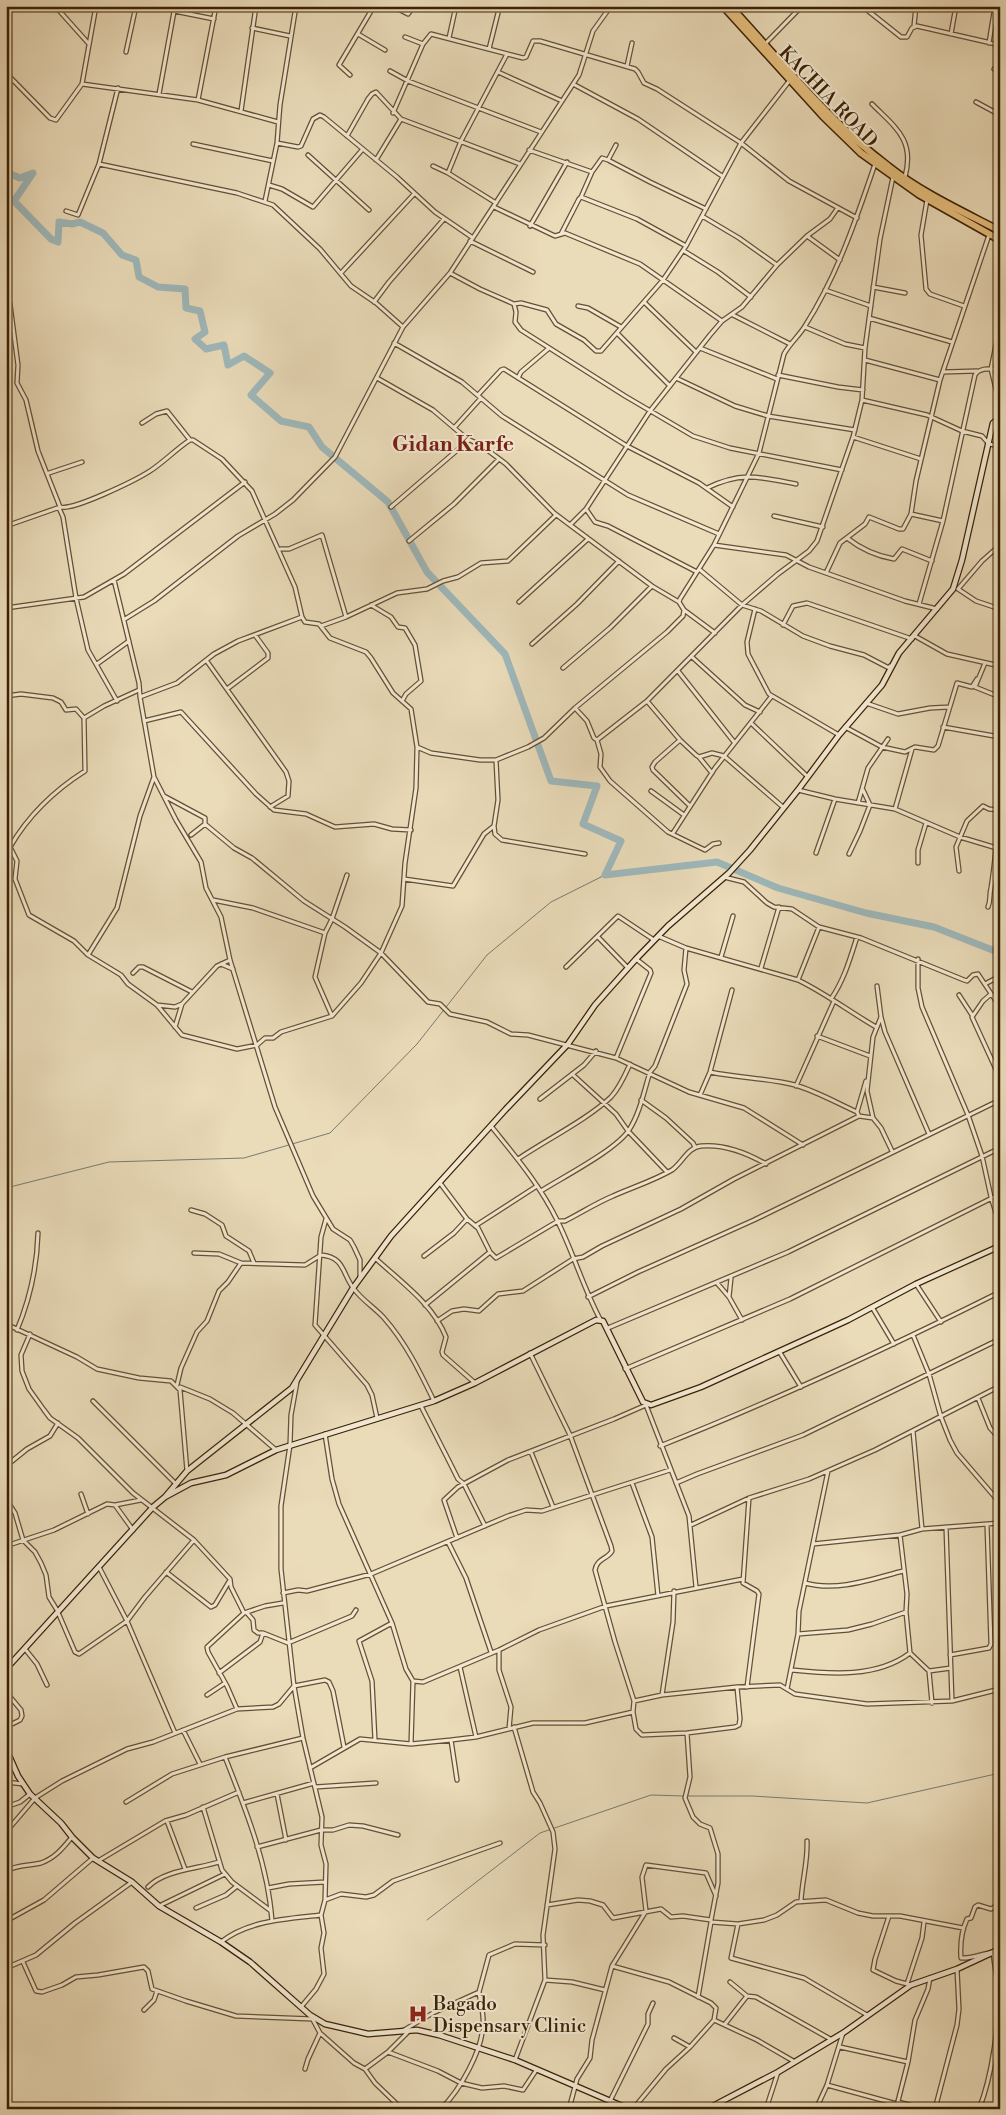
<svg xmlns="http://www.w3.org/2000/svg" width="1006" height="2115" font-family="'Libre Bodoni',serif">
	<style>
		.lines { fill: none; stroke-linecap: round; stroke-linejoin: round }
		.stream { stroke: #767c72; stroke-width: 1 }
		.river { stroke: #9eb8bb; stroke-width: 7 }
		.street-casing { stroke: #665032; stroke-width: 5.5 }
		.secondary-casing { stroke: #3a2105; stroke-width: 7 }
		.highway-casing { stroke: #3a2105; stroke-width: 9 }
		.street { stroke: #f1e8d2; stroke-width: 3 }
		.secondary { stroke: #f1e8d2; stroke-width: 4.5 }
		.highway { stroke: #e5be7c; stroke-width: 6 }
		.labels { text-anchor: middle; stroke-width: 4; stroke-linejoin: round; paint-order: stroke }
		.street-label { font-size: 19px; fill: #3a2105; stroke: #f1e8d2 }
		.poi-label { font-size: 19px; fill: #3a2105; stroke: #f1e8d2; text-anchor: start }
		.quarter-label { font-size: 21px; font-weight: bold; fill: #7a1f14; stroke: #f1e8d2 }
	</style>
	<rect width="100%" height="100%" fill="#eadbb9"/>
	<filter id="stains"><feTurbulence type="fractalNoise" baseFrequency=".004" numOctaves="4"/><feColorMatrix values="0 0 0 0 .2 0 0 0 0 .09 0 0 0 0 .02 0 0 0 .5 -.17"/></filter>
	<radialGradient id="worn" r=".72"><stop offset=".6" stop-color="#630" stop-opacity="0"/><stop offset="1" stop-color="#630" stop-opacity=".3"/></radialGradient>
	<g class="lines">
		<path class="stream" d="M6 1188 109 1162 244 1158 330 1133 417 1044 487 955 551 902 605 875
			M687 1796H752L867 1803 1000 1773
			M427 1920 540 1833 651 1795 683 1796"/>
		<path class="river" d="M6 172 20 178 33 173 14 201 51 239 58 242 59 222 72 224 80 222 103 233 122 255 136 260 139 277 158 287 185 289 186 308 200 311 205 332 195 339 206 349 224 345 228 365 244 356 270 373 251 395 281 421 309 427 322 447 388 502 427 572 505 654 551 781 597 786 583 824 621 841 605 875 717 862 778 888 866 913 934 927 1000 953"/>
		<g class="street-casing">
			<path id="street" d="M55 6 89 44
				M392 6 408 14 414 6
				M862 6 901 37H907L912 28 917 26 1000 45
				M6 11 9 6
				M174 11 214 19
				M914 26 916 6
				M252 28 290 36
				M358 34 385 50
				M951 34 956 6
				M405 37 423 44
				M449 38 456 6
				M989 43 995 6
				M765 44 802 6
				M489 49 498 13
				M126 52 136 6
				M627 66 632 43
				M994 69 1000 71
				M390 71 408 81 541 132
				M498 72 562 101
				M6 73 50 118 56 120 82 84 96 6
				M350 75 339 65 374 6
				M82 84 198 100 278 122
				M573 84 638 119 722 176
				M118 88 99 164 237 193 273 205 320 249 351 286 376 303 403 327
				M159 94 175 6
				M198 100 216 6
				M976 102 1000 115
				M872 104C896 128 915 140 905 177
				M241 111 256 6
				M393 113 423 44 431 34 523 58 526 57 533 41H540L635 69 638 72 644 83 657 89 741 143 789 181 857 218
				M347 136 368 99 372 94 376 92 401 119 520 164
				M277 143 298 147 301 146 313 119 320 115 324 117 397 177 435 212 473 238
				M193 144 273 161
				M529 150 592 172
				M308 155 369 210
				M376 160 401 119
				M608 160 616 145
				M433 166 448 173 496 203
				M448 173 461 141 507 54
				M269 185 282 189 313 207 362 150
				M581 197 637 219 686 246
				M927 200 921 235 926 289 930 294 964 306
				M265 201 277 143 280 105 296 6
				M494 207 555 236 565 233 640 264 722 321
				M66 211 78 215 99 164
				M702 216 739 238 777 265
				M530 226 567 162
				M561 234 579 199 581 197 592 172 602 158 608 160 650 182 706 209
				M807 236 840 260
				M470 241 533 272
				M684 251 718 272 751 297
				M341 273 414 194
				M450 273 480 289 514 304 516 312 515 322 521 330 625 396 693 436 730 448 842 470
				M873 287 905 293
				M825 290 871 306
				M6 298 10 304 18 365 17 383 26 400 38 451 60 507C73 511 136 480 150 471 164 462 176 449 190 440H193L222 459 252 491 295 587 302 617 305 622 319 624 330 638 366 652 371 658 393 693 411 709 417 747 431 753 480 760H496L528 747 544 738 575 708 667 632 683 616 684 610 679 602 680 599 714 545 759 453 784 354C790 343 799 336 805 326 837 276 856 220 875 164
				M374 302 389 282 444 219
				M645 303 696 352
				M514 304 521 303 547 310 556 324 584 340 596 351H601L663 280 686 246 741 143 790 80
				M578 306 588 308 621 327
				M733 315 790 344
				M869 318 952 342
				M805 327 845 344 865 348
				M999 330 991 369 999 401V418
				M617 333 670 386
				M394 343 462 382 502 416 628 495 719 534
				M700 348 777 379
				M865 360 940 380
				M943 372 977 371
				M778 375 838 387 863 390
				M377 378 433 410 466 438 482 446 506 464 554 513 570 525 652 586 679 602
				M518 378 521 372 548 349
				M676 378 735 406 768 416 855 430
				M478 395 501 370 504 369 627 446 699 483 733 507
				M862 400 927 415 962 431 982 436 989 444 1000 446
				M142 423 156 414 167 411 190 440
				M454 428 481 398
				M853 437 921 459
				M49 473 82 462
				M707 488C742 471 760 477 796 484
				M391 507 469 440
				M59 508 63 517 76 598 88 650 117 701
				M586 509 595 522 608 526 697 572
				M911 514 943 521
				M774 516 823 527
				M570 525 586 509 650 411 710 335 722 321 742 307 777 265 807 236 830 219 837 209
				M6 526 60 507
				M847 538C861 549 877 556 894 559L902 549 932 561
				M409 541 454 504 499 459
				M714 545 786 555 809 567 843 579 905 601 937 609
				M280 549H289L322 535 346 617
				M699 569 742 605 761 611 803 636 830 646 864 655 889 668 890 666
				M826 573 840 543 865 524 869 517 899 529H903L911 514 916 481 940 380 989 235
				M114 580 139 683 140 697 154 777 176 820 201 862 206 888 221 917 230 960 275 1107 313 1196 333 1229 350 1240 354 1247 360 1260V1278
				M958 589 982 561 1000 545
				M958 589 976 601 1000 609
				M519 602 588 539
				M919 604 943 521 975 375C980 367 991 369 1000 369
				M371 605 391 617 398 627 405 628 415 645 421 681 406 694 402 701
				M6 608 84 597 124 574 245 482
				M755 609 747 642 748 654 769 694 839 735
				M684 610 715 633
				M125 619 154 601 238 536 275 514 293 500 335 457 403 327 450 273 579 75 593 31 611 6
				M783 625 793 606 807 603 912 639
				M321 626 346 617 397 593 427 589 443 581 458 577 481 563 508 561 556 515
				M915 636 947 654 1000 666
				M532 644 577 604 619 561
				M692 657 745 705 760 712
				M206 660 286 772 289 781 288 796 270 807
				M985 663 975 687 1000 697
				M97 664 129 641
				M563 668 610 628 652 586
				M678 671 734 742
				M227 689 268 658V653L255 635
				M6 696 21 694 53 698 61 702 66 710 76 709 84 718
				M140 697 177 683 214 654 238 641 302 617
				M647 701 680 740 696 755 699 757 712 753 724 756 784 808
				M866 703 898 714 930 708 949 707
				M575 708 587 721 594 738 597 740 601 754 600 767 610 781 668 832 705 850 713 844 719 843
				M144 721 181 712 256 794 274 810 306 814 335 827 374 824 392 829 411 830
				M751 723 808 777
				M845 727 882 747 905 752 915 747 934 750 938 746 957 683 972 687 977 679
				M943 727 1000 737
				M597 740 647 701 742 605 778 574 809 551 817 541 853 437 862 400 865 348 880 239 893 177
				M680 740 655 762 652 767 653 770 690 806
				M699 757 712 773
				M798 790 835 799 895 809 960 837 1000 849
				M651 791 684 815
				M164 796 205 818V824L234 848 252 858 304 901 345 927 381 953 428 1002 440 1004 450 1014 487 1022 511 1034 528 1035 616 1058 689 1092 744 1108 803 1145
				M858 803 868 768 888 739
				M895 809 912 749
				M494 826 495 834 502 840 585 854
				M673 833 715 768 771 697
				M191 835 205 824
				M6 844 10 847C28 816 55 790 85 771L84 718 104 706 139 690
				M10 847 17 861 15 879 29 915 74 941 88 955 121 975 128 984 157 1005 182 1035 237 1049 257 1045 265 1038H273L281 1032 332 1016 361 983 381 953 402 906 405 863 416 788 417 748
				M816 853 835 799
				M849 854 860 831 870 805 863 790
				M918 863V850L926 823
				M959 871 956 847 967 821 983 806 989 809 1000 810
				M724 877 744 882 767 903 774 907 792 909 819 927 861 938 964 980 967 981 973 975 978 974 1000 1007
				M404 879 453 886 484 834 494 826 498 800 496 760
				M213 900 253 908 325 933
				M988 907C991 900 989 895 991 888 995 865 996 841 1000 817
				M658 936 686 948 798 980C825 993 850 1012 876 1027
				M598 937 628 968
				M88 955 117 908 140 816 154 777
				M721 957 733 916
				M918 959V988L922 1007 968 1115 982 1156 991 1197 1000 1226
				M221 964 233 969
				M566 967 618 916 654 940
				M761 968 779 907
				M133 973 139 967H143L192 992
				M798 980 819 927
				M985 984 1000 976
				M877 986 881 1017 885 1032 929 1134
				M991 994 983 1001 972 1017 1000 1078
				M959 995 972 1015
				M831 999C844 980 850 959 857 937
				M157 1005 175 1007 182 1004 217 966 230 960
				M332 1016 315 977 325 933 332 919 347 875
				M881 1017 873 1037 867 1091 873 1118 881 1128 892 1151
				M175 1027 182 1004
				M817 1036 870 1056
				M616 1058 651 973 650 970 636 959
				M710 1072C738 1078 767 1078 795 1085 816 1091 837 1103 857 1112
				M572 1074 616 1114 628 1131 667 1172
				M796 1086 834 1001
				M700 1095 710 1072 732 990
				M540 1099 584 1065 596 1051
				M641 1100 666 1118 693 1143 695 1147
				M859 1116 857 1112 866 1081
				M491 1126C515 1156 540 1185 557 1220 573 1252 583 1287 600 1319
				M518 1159C546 1140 588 1119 611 1097 620 1087 625 1075 630 1064
				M440 1183 467 1219 478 1228 490 1252 496 1258 558 1221H565C581 1213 596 1203 613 1196 633 1187 653 1181 672 1170 682 1163 688 1147 701 1146 724 1144 747 1153 766 1164
				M541 1191C563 1177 616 1150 629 1130 640 1113 644 1091 650 1072L655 1066 687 984 684 970 686 948
				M191 1210 205 1214 222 1225 226 1236 249 1251 254 1263
				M326 1219 321 1237 315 1325 367 1385 372 1395 377 1418
				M475 1226 537 1186
				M194 1253 219 1254 241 1263
				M424 1256 454 1233 467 1219
				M375 1258C400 1281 433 1304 446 1337L442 1352 443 1355 475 1383
				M717 1283 729 1297 742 1320
				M916 1284 941 1322
				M588 1297 638 1272 754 1220 1000 1100
				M729 1297 731 1278
				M425 1305 490 1252
				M872 1307 894 1344
				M437 1321 452 1311 464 1309 479 1311 498 1294 523 1291 573 1259 583 1257 602 1246 681 1209 734 1179 859 1116 873 1118
				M6 1324 77 1357 97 1369 139 1378 171 1381 180 1390 187 1471
				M608 1328 788 1252 1000 1148
				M17 1330C30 1299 37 1266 38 1233
				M30 1334 21 1355 22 1371 29 1389 44 1410 50 1418 78 1438 133 1493 194 1540 230 1579 231 1587 244 1613
				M913 1335 929 1374 941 1417 950 1440 957 1453 1000 1503
				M779 1351 801 1387
				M625 1369 790 1299 1000 1194
				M297 1382 291 1415 290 1445 281 1506V1569L294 1686 303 1738 322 1817 321 1845 326 1864 325 1900 321 1915 324 1933 321 1948 324 1974 316 1989 301 2007
				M177 1385 181 1368 197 1332 207 1321 219 1291 228 1282 241 1263 305 1265 321 1255C345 1257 342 1274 354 1289 362 1300 375 1308 384 1318 406 1343 420 1372 434 1401
				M180 1387 210 1399 233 1413 276 1450
				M978 1398 990 1428 1000 1439
				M93 1401 176 1484
				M421 1406 449 1461 458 1479 464 1484 485 1526
				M913 1431 922 1529
				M325 1434 332 1479 339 1504 392 1623 406 1669 413 1681 411 1744
				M660 1446C776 1400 888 1348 1000 1292
				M531 1452 553 1507
				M6 1466 27 1449 50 1436 58 1423
				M632 1483 652 1537 658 1596
				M676 1483 697 1474 803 1435 1000 1339
				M81 1494 88 1514
				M6 1499 15 1513 23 1540 35 1552 41 1563 46 1575 49 1597 57 1610 75 1652 79 1654 127 1621 145 1597 194 1540
				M115 1505 133 1530
				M691 1525 749 1498 809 1479 875 1450 1000 1386
				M946 1527 952 1701
				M900 1535 907 1594 906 1612 910 1653 929 1671 951 1668
				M457 1538 444 1500 458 1487 508 1460 614 1419 646 1405 689 1516 696 1587
				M448 1542 466 1578 491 1652
				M813 1544 900 1535 922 1529 1000 1523
				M6 1546 54 1530 107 1504 115 1505 141 1500
				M99 1567 127 1621 175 1733
				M166 1572 211 1607 215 1605 230 1580
				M805 1583C837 1592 872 1579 903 1571
				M283 1593 298 1590 307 1591 371 1574 508 1516 526 1510 542 1511 670 1470
				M263 1633 288 1643 352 1616 356 1610
				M798 1634 848 1630 872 1624 906 1612
				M25 1649 37 1664 47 1685
				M499 1650V1670L511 1707 509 1729
				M950 1655 989 1648 991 1644 987 1525
				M460 1667 476 1737
				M792 1670C831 1674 877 1678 910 1653
				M929 1671 932 1703
				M219 1673 260 1642 263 1633H258L254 1630 253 1620 247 1613
				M413 1681 423 1682 499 1650 539 1630 606 1606 743 1579
				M747 1687 759 1594 757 1591 743 1583 749 1498
				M787 1689 798 1634 799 1611 828 1471
				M6 1692 21 1710 22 1716 20 1720 6 1727
				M207 1695 225 1683
				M662 1695 673 1622 674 1591
				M634 1701 662 1695 737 1687 780 1685 795 1694 867 1704 952 1701 1000 1689
				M237 1709 227 1686 208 1652 207 1647 244 1613 265 1606 283 1603
				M633 1712 636 1729 642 1735 687 1733 735 1727 739 1725 740 1719 737 1687
				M514 1727 533 1792 540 1803 553 1832 555 1849 543 1935 545 1980 515 2060
				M183 1730 200 1764
				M687 1733 690 1777 685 1798 693 1817 700 1824 710 1828 718 1854V1883L711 1920
				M375 1740 372 1681 359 1641 392 1623
				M451 1740 457 1780
				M225 1757C246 1810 268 1865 272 1921
				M310 1768 360 1739 411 1744 451 1740 476 1737 533 1723H585L633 1712 634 1701 615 1642 595 1570C597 1558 608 1559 612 1551L611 1546 570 1435 530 1353
				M6 1782 23 1784
				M315 1787 376 1783
				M277 1794 286 1840
				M126 1802 172 1774 225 1757 303 1738
				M243 1803 314 1783
				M6 1807 20 1802 30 1794
				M203 1807 222 1870 232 1882 271 1911
				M167 1821 185 1869
				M6 1832 35 1798 62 1781 127 1749 153 1742 237 1709 273 1707 279 1704 294 1686 325 1680 329 1682 333 1691 344 1747
				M257 1847 321 1830H333L349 1825 363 1826 398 1835
				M98 1861 165 1821 186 1815 239 1792
				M6 1871C18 1864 29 1866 41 1863 55 1858 63 1848 72 1837
				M148 1887C164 1870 197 1869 219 1862
				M268 1888 289 1884 325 1882
				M325 1900 341 1894 366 1897 374 1895 393 1881 500 1843
				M801 1901C802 1881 808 1861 807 1841
				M547 1905 578 1900 590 1901 603 1905 613 1918 661 1909 671 1917 683 1916 711 1920V1922L738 1924 764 1920 777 1915 796 1902 826 1900 858 1913 873 1916H900L963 1928
				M159 1906 225 1874
				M196 1908 226 1895 237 1886
				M889 1916 875 1959 873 1970 896 1981 911 1985
				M6 1921 44 1900 93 1858
				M738 1924 731 1958 804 1978 867 2015
				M221 1942C249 1920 287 1919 321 1915
				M23 1962 36 1991 42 1992 62 1985 76 1977 98 1975 144 1967 148 1971 152 1989 186 2001 236 2016 313 2019
				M612 1966 669 1982 711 2003 716 2008 714 2020
				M6 1968 36 1955 75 1923 132 1882
				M545 1980 572 1982 605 1990
				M730 1982 747 1996 756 1997 832 2040
				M907 1984 922 1938 924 1922
				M698 1997 711 1922
				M144 2010 154 2000 157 1991
				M312 2018 320 2033 354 2063 365 2069 375 2083 402 2109
				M725 2024 747 1996
				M404 2030 433 2013 479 1992 489 1955 515 1944 545 1945
				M674 2038 690 2047
				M840 2047 908 2062
				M388 2052 438 2071 461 2083 482 2088 504 2086 523 2090 537 2069
				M305 2069 308 2059 320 2033
				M365 2069 388 2052 409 2031
				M827 2085 897 2104
				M610 2101 648 2024V2014L653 2003
				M898 2102 925 2109
				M345 2106 348 2109
				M441 2109C460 2090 483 2050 483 2023 484 2013 480 2002 479 1992
				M569 2109 577 2079 590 2058 592 2040 612 1966 646 1911 642 1877 646 1865 706 1873 716 1896
				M609 2109 612 2102
				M633 2109 666 2069 690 2047 714 2020 757 2040 795 2062
				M766 2109 778 2072
				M816 2109 827 2085 843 2033
				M896 2109 908 2062 915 2020 928 1989 930 1978
				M935 2109 957 2025 959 2009 957 1969
				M979 2109C992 2077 1000 2021 998 1987 997 1975 994 1964 993 1952 981 1954 972 1959 961 1958 960 1944 961 1932 967 1919L971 1918 975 1907 978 1905 991 1909 1000 1904"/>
		</g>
		<g class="secondary-casing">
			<path id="secondary" d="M165 1497 187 1471 292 1388 353 1288 391 1236 506 1109 568 1044 595 1005 636 959 668 926 729 873 750 850 798 790 839 735 882 685 899 653 953 589 962 560 993 423 1000 418
				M6 1669 153 1507 165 1497 191 1483 226 1475 276 1450 434 1401 475 1383 596 1320 603 1321 643 1402 651 1405 701 1387 802 1341 848 1320 916 1284 1000 1246
				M6 1749 18 1776 30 1794 61 1823 72 1837 93 1858 132 1882 159 1906 221 1942 250 1962 310 2015 325 2024 368 2034 417 2030 439 2035 515 2060 629 2109
				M707 2109 778 2072 843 2033 911 1985 957 1969 1000 1949"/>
		</g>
		<g class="highway-casing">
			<path id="highway" d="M723 6 823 116 861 153 920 195 1000 240
				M730 6C781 61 828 121 888 166 922 193 962 211 1000 231"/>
		</g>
		<use href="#street" class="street"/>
		<use href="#secondary" class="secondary"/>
		<use href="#highway" class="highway"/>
	</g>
	<defs>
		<g id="hospital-bare" transform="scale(1.5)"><path d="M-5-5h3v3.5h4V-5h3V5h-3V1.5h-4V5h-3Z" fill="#8f2418" stroke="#f1e8d2" stroke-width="2.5" paint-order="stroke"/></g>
	</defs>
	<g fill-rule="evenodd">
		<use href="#hospital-bare" x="418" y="2014"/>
	</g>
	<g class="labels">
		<g class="street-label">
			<text transform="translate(829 96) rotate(46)" y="7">KACHIA ROAD</text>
		</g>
		<g class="poi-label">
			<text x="433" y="2010">Bagado<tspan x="433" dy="22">Dispensary Clinic</tspan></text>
		</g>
		<g class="quarter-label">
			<text x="453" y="451">Gidan Karfe</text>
		</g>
	</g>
	<rect width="1006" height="2115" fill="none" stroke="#eadbb9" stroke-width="25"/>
	<rect x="8" y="8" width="991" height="2100" fill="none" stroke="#3a2105" stroke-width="2.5"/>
	<rect x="12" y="12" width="981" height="2090" fill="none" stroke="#3a2105"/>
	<rect width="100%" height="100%" filter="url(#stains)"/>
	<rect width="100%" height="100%" fill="url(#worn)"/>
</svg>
